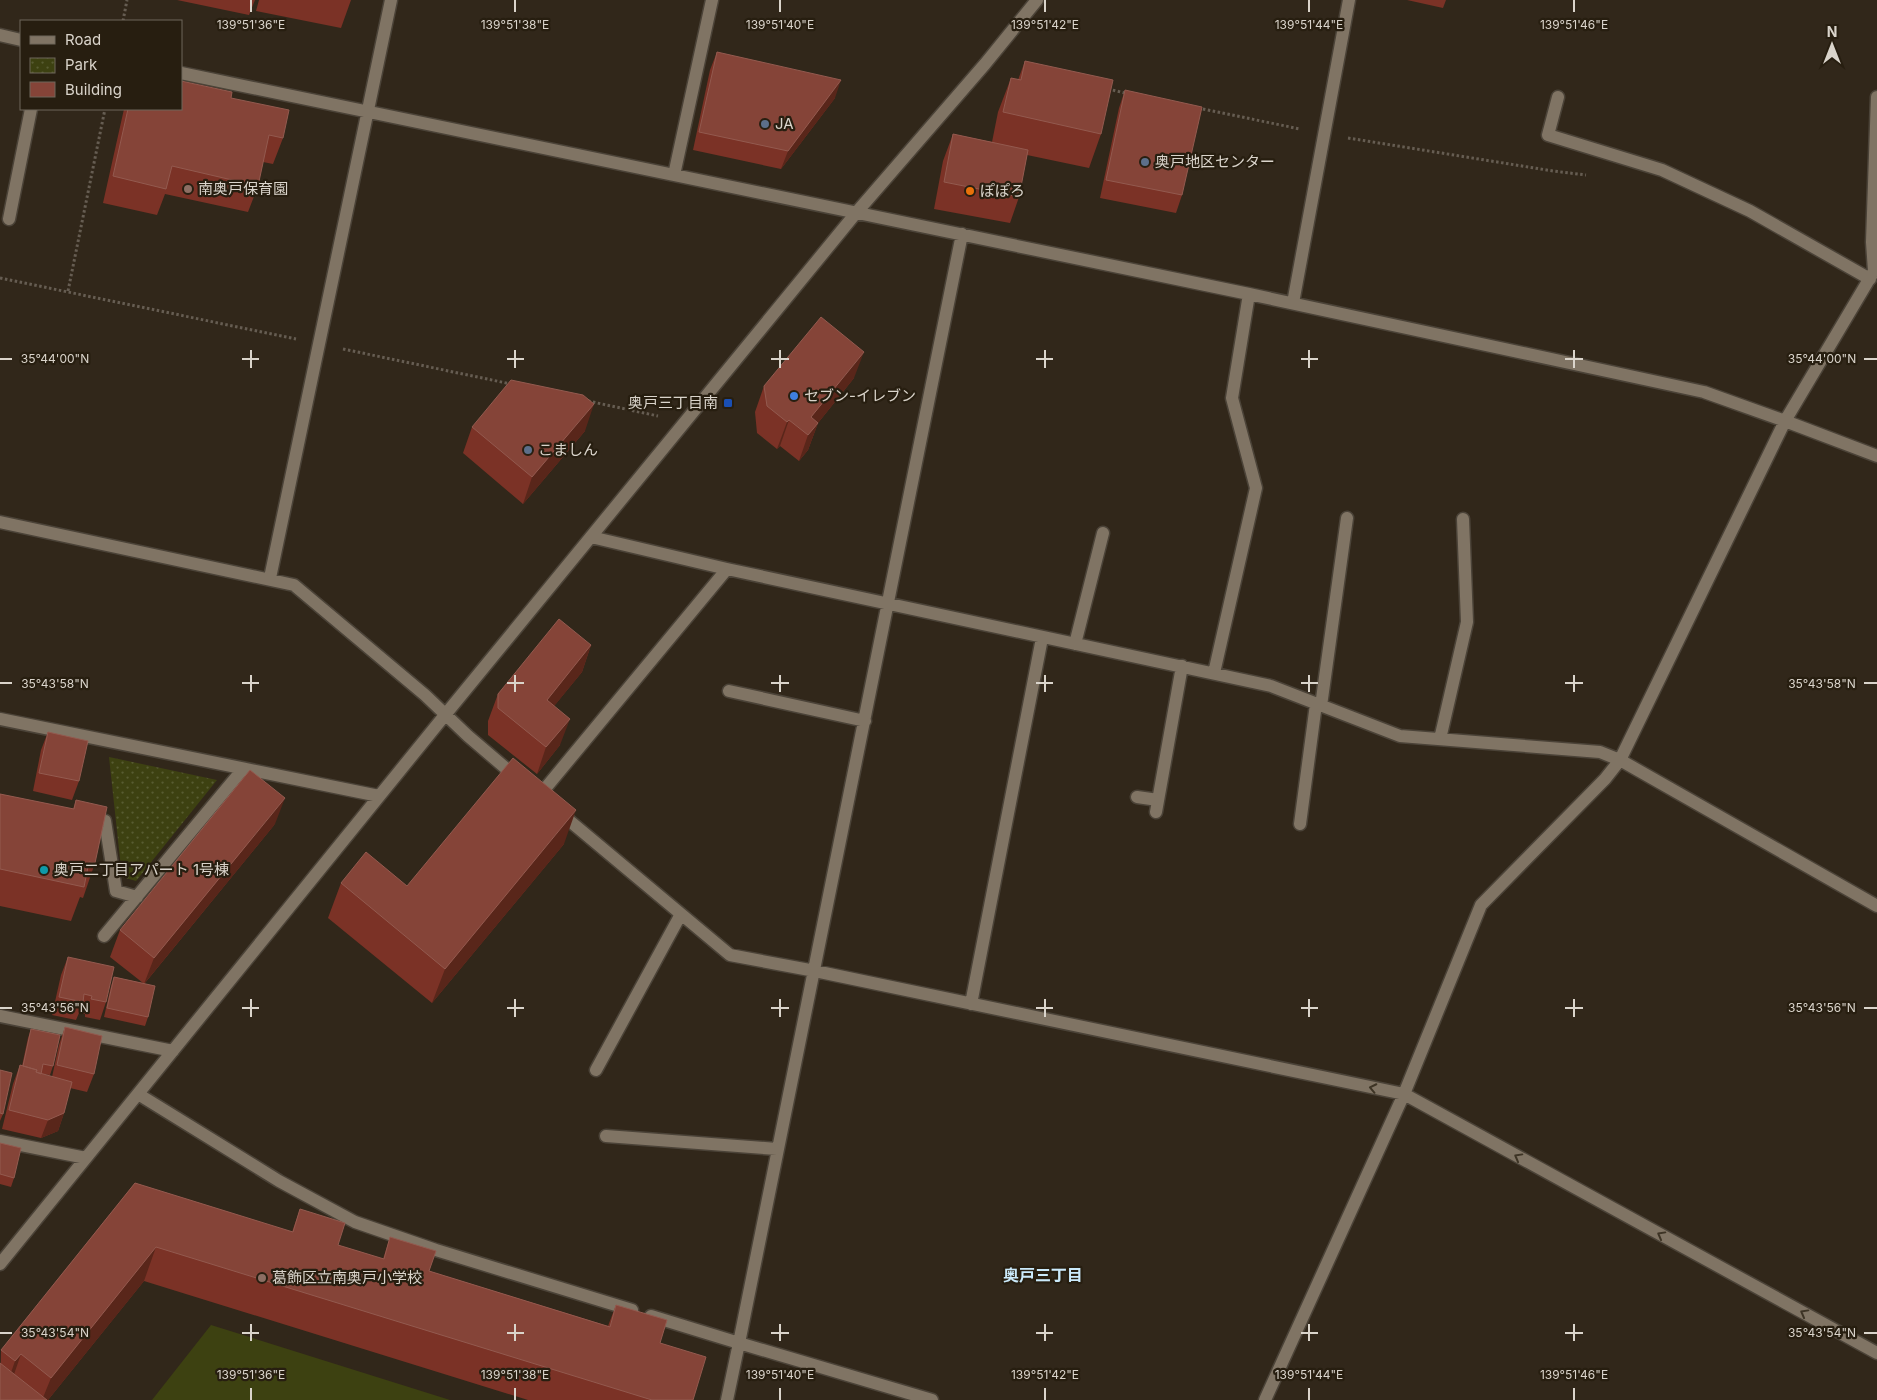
<svg xmlns="http://www.w3.org/2000/svg" width="1877" height="1400" font-family="Inter,'Noto Sans JP',sans-serif">
	<style>
		.park { fill: url(#park-dots) }
		.pitch { fill: #3d4111 }
		.lines { fill: none; stroke-linecap: round; stroke-linejoin: round }
		.minor-casing { stroke: #4b4338; stroke-width: 15 }
		.path { stroke: #665d52; stroke-width: 3; stroke-dasharray: 2.5 2.5; stroke-linecap: butt }
		.minor { stroke: #807464; stroke-width: 12 }
		.wall { fill: #7b3226 }
		.shaded-wall { fill: #59261a }
		.building { fill: #854438; stroke: #935a4f }
		.oneway { stroke: #3d3425 }
		.ticks { fill: none; stroke: #dad4cb; stroke-width: 2 }
		.service-dot { fill: #5c6f8a; stroke: #271e10; stroke-width: 2 }
		.education-dot { fill: #8d6e63; stroke: #271e10; stroke-width: 2 }
		.food-dot { fill: #e8710a; stroke: #271e10; stroke-width: 2 }
		.shop-dot { fill: #3f7fe0; stroke: #271e10; stroke-width: 2 }
		.transit-dot { fill: #1a4fb4; stroke: #271e10; stroke-width: 2 }
		.culture-dot { fill: #0f9aa8; stroke: #271e10; stroke-width: 2 }
		.labels { text-anchor: middle; stroke-width: 4.5; stroke-linejoin: round; paint-order: stroke }
		.poi-label { font-size: 15px; fill: #dad4cb; stroke: #271e10; text-anchor: start }
		.neighbourhood-label { font-size: 16px; font-weight: bold; fill: #cbeafb; stroke: #271e10 }
		.ticks-label { font-size: 12px; text-anchor: middle; fill: #dad4cb; stroke: #271e10; stroke-width: 4.5; stroke-linejoin: round; paint-order: stroke }
	</style>
	<defs>
		<pattern id="park-dots" width="8" height="8" patternUnits="userSpaceOnUse" patternTransform="scale(1.25)"><rect width="8" height="8" fill="#3d4111"/><path d="M2 2h.1M6 6h.1" fill="none" stroke="#585c32" stroke-width="1.8" stroke-linecap="round"/></pattern>
	</defs>
	<rect width="100%" height="100%" fill="#31271a"/>
	<path class="park" d="M109 757 217 780 136 881 122 877Z"/>
	<path class="pitch" d="M211 1325 450 1400H152Z"/>
	<g class="lines">
		<g class="minor-casing">
			<path id="minor" d="M0 35 21 40
				M181 73 1249 294 1704 392 1785 421 1877 456
				M1558 97 1548 135 1662 170 1750 211 1870 279
				M674 175 712 0
				M9 219 31 109
				M1874 271 1872 242 1877 97
				M1293 303 1349 0
				M0 522 294 585 425 695 468 736 516 777
				M591 537 727 569 1271 686 1400 736 1600 752 1620 760 1877 906
				M270 578 391 0
				M1075 644 1103 533
				M1214 673 1256 488 1232 398 1249 294
				M729 691 865 721
				M1321 706 1347 518
				M0 719 379 796
				M1440 739 1467 622 1463 519
				M539 796 727 569
				M1137 797 1158 800
				M559 812 730 955 815 971 1404 1094 1877 1353
				M1156 812 1182 666
				M87 818 105 821 116 891 137 897
				M1300 824 1316 704
				M104 936 243 769
				M971 1004 1042 638
				M0 1016 173 1051
				M596 1070 681 914
				M138 1094 279 1181 355 1222 436 1250 632 1310
				M606 1136 777 1149
				M0 1141 86 1158
				M0 1264 445 715 856 213 985 64 1037 0
				M651 1316 739 1343 727 1400
				M932 1400 739 1343 962 234
				M1265 1400 1404 1094 1481 905 1605 779 1620 760 1785 421 1874 271 1877 269"/>
		</g>
		<path class="path" d="M123 21 127 0
			M1108 89 1129 94
			M1198 108 1300 129
			M1348 138 1553 171 1586 175
			M0 278 296 339
			M68 291 105 109
			M343 349 511 384
			M588 401 658 416"/>
		<use href="#minor" class="minor"/>
	</g>
	<path class="wall" d="M177 0H255L249 15Z
		M259 0H351L341 28 256 11Z
		M1407 0H1446L1443 8Z
		M717 52 835 98 781 169 693 150 710 70Z
		M1025 61 1101 134 1089 168 1027 155 1019 197 1010 223 934 209 943 161 953 134 992 142 998 112 1011 78 1018 80Z
		M1125 90 1182 195 1176 213 1100 198 1119 108Z
		M231 98 283 138 273 164 263 162 258 186 248 212 165 194 157 215 103 203 124 109H181Z
		M854 378 818 423 808 450 799 461 780 446 777 449 757 433 755 412 764 386Z
		M472 427 585 431 523 504 463 453Z
		M591 645 582 672 554 706 560 745 537 774 488 735V721L498 694Z
		M48 732 79 781 72 800 33 791 41 750Z
		M0 794 73 809 76 800 95 863 83 898 80 897 71 921 0 906Z
		M275 824 145 983 148 1017 145 1026 104 1017 111 986 114 977 143 983 110 957 120 930Z
		M564 844 432 1003 328 918 341 883 407 886Z
		M68 957 106 1002 100 1020 85 1017V1014L79 1013 76 1020 52 1015 61 975Z
		M65 1027 94 1074 87 1092 70 1088 64 1113 58 1131 41 1138 2 1129 13 1084 20 1065 22 1066 28 1038 31 1029 53 1066 50 1075 41 1074 52 1077 59 1045Z
		M0 1070 3 1114 0 1121Z
		M0 1143 14 1178 11 1187 0 1184Z
		M135 1183 292 1232 300 1209 338 1245 383 1259 390 1237 429 1271 608 1326 616 1305 660 1343 693 1400H528L144 1281 48 1400H0L1 1350Z"/>
	<path class="shaded-wall" d="M841 80 835 98 781 169 788 151Z
		M864 352 854 378 818 423 808 450 799 461 808 435 811 417Z
		M594 404 585 431 523 504 532 477Z
		M789 420 780 446 777 449 787 422Z
		M591 645 582 672 537 727 547 700Z
		M570 719 560 745 537 774 546 747Z
		M285 798 275 824 144 984 154 958Z
		M576 810 564 844 432 1003 445 969Z
		M64 1113 58 1131 41 1138 48 1120Z
		M156 1247 144 1281 48 1400H42L51 1378Z
		M21 1354 9 1389 3 1396 15 1361Z"/>
	<path class="building" d="M717 52 841 80 788 151 699 132Z
		M1025 61 1113 80 1101 134 1003 112 1011 78 1021 80Z
		M181 81 232 92 231 98 289 110 283 138 269 135 258 186 172 166 166 189 113 176 128 109H181Z
		M1125 90 1202 107 1182 195 1106 180Z
		M953 134 1028 150 1019 197 944 182Z
		M821 317 864 352 811 417 818 423 808 435 789 420 787 422 767 406 764 386Z
		M511 380 583 395 594 404 532 477 472 427Z
		M559 619 591 645 547 700 570 719 546 747 498 708V694Z
		M48 732 88 741 79 781 39 773Z
		M513 758 576 810 445 969 341 883 366 852 407 886Z
		M250 770 285 798 154 958 120 930Z
		M0 794 74 809 76 800 107 807 95 863 89 862 84 887 0 869Z
		M68 957 114 967 106 1002 91 999 92 996 84 994 83 1002 59 997Z
		M114 977 155 986 148 1017 107 1008Z
		M65 1027 102 1036 94 1074 57 1065Z
		M31 1029 60 1035 53 1066 43 1064 41 1074 36 1072 37 1070 23 1066Z
		M20 1065 37 1070 36 1072 72 1082 64 1113 48 1120 9 1110Z
		M0 1070 12 1073 3 1114 0 1113Z
		M0 1143 21 1148 14 1178 0 1174Z
		M135 1183 293 1232 300 1209 345 1223 338 1245 384 1259 390 1237 436 1251 429 1271 610 1327 616 1305 667 1320 660 1343 706 1357 693 1400H652L156 1247 51 1378 21 1354 15 1361 1 1350Z
		M0 1363 47 1400H0Z"/>
	<defs><path id="oneway-chevron" d="M-2-3.5L2.5 0L-2 3.5" fill="none" stroke-width="1.6" stroke-linecap="round" stroke-linejoin="round" transform="scale(1.25)"/></defs>
	<g class="oneway">
		<use href="#oneway-chevron" transform="translate(1373 1088) rotate(-168)"/>
		<use href="#oneway-chevron" transform="translate(1518 1157) rotate(-151)"/>
		<use href="#oneway-chevron" transform="translate(1661 1235) rotate(-151)"/>
		<use href="#oneway-chevron" transform="translate(1804 1313) rotate(-151)"/>
	</g>
	<path class="ticks" d="M251 0V12M515 0V12M780 0V12M1045 0V12M1309 0V12M1574 0V12M251 350V368M515 350V368M780 350V368M1045 350V368M1309 350V368M1574 350V368M0 359H12M242 359H259M507 359H524M771 359H789M1036 359H1053M1301 359H1318M1565 359H1583M1864 359H1877M251 675V692M515 675V692M780 675V692M1045 675V692M1309 675V692M1574 675V692M0 683H12M242 683H259M507 683H524M771 683H789M1036 683H1053M1301 683H1318M1565 683H1583M1864 683H1877M251 999V1017M515 999V1017M780 999V1017M1045 999V1017M1309 999V1017M1574 999V1017M0 1008H12M242 1008H259M507 1008H524M771 1008H789M1036 1008H1053M1301 1008H1318M1565 1008H1583M1864 1008H1877M251 1324V1341M515 1324V1341M780 1324V1341M1045 1324V1341M1309 1324V1341M1574 1324V1341M0 1333H12M242 1333H259M507 1333H524M771 1333H789M1036 1333H1053M1301 1333H1318M1565 1333H1583M1864 1333H1877M251 1388V1400M515 1388V1400M780 1388V1400M1045 1388V1400M1309 1388V1400M1574 1388V1400"/>
	<g class="service-dot">
		<circle cx="765" cy="124" r="5"/>
		<circle cx="1145" cy="162" r="5"/>
		<circle cx="528" cy="450" r="5"/>
	</g>
	<g class="education-dot">
		<circle cx="188" cy="189" r="5"/>
		<circle cx="262" cy="1278" r="5"/>
	</g>
	<circle class="food-dot" cx="970" cy="191" r="5"/>
	<circle class="shop-dot" cx="794" cy="396" r="5"/>
	<rect class="transit-dot" x="723" y="398" width="10" height="10" rx="2.5"/>
	<circle class="culture-dot" cx="44" cy="870" r="5"/>
	<g class="labels">
		<g class="poi-label">
			<text x="775" y="129">JA</text>
			<text x="1155" y="167">奥戸地区センター</text>
			<text x="198" y="194">南奥戸保育園</text>
			<text x="980" y="196">ぽぽろ</text>
			<text x="804" y="401">セブン-イレブン</text>
			<text x="718" y="408" text-anchor="end">奥戸三丁目南</text>
			<text x="538" y="455">こましん</text>
			<text x="54" y="875">奥戸二丁目アパート 1号棟</text>
			<text x="272" y="1283">葛飾区立南奥戸小学校</text>
		</g>
		<g class="neighbourhood-label">
			<text x="1043" y="1281">奥戸三丁目</text>
		</g>
	</g>
	<g class="ticks-label">
		<text x="251" y="29">139°51'36"E</text>
		<text x="515" y="29">139°51'38"E</text>
		<text x="780" y="29">139°51'40"E</text>
		<text x="1045" y="29">139°51'42"E</text>
		<text x="1309" y="29">139°51'44"E</text>
		<text x="1574" y="29">139°51'46"E</text>
		<text x="55" y="363">35°44'00"N</text>
		<text x="1822" y="363">35°44'00"N</text>
		<text x="55" y="688">35°43'58"N</text>
		<text x="1822" y="688">35°43'58"N</text>
		<text x="55" y="1012">35°43'56"N</text>
		<text x="1822" y="1012">35°43'56"N</text>
		<text x="55" y="1337">35°43'54"N</text>
		<text x="1822" y="1337">35°43'54"N</text>
		<text x="251" y="1379">139°51'36"E</text>
		<text x="515" y="1379">139°51'38"E</text>
		<text x="780" y="1379">139°51'40"E</text>
		<text x="1045" y="1379">139°51'42"E</text>
		<text x="1309" y="1379">139°51'44"E</text>
		<text x="1574" y="1379">139°51'46"E</text>
	</g>
	<rect x="20" y="20" width="162" height="90" fill="#271e10" stroke="#6f675b"/>
	<rect x="30" y="36" width="25" height="8" fill="#807464" stroke="#6f675b"/>
	<text x="65" y="45" font-size="15" fill="#dad4cb">Road</text>
	<rect x="30" y="58" width="25" height="15" fill="url(#park-dots)" stroke="#6f675b"/>
	<text x="65" y="70" font-size="15" fill="#dad4cb">Park</text>
	<rect x="30" y="82" width="25" height="15" fill="#854438" stroke="#6f675b"/>
	<text x="65" y="95" font-size="15" fill="#dad4cb">Building</text>
	<g transform="translate(1832 45)" stroke="#271e10" stroke-width="4" paint-order="stroke">
	<path d="M0-4L9 19L0 12L-9 19Z" fill="#dad4cb"/>
	<text y="-8" font-size="14" font-weight="bold" text-anchor="middle" fill="#dad4cb">N</text>
	</g>
</svg>
